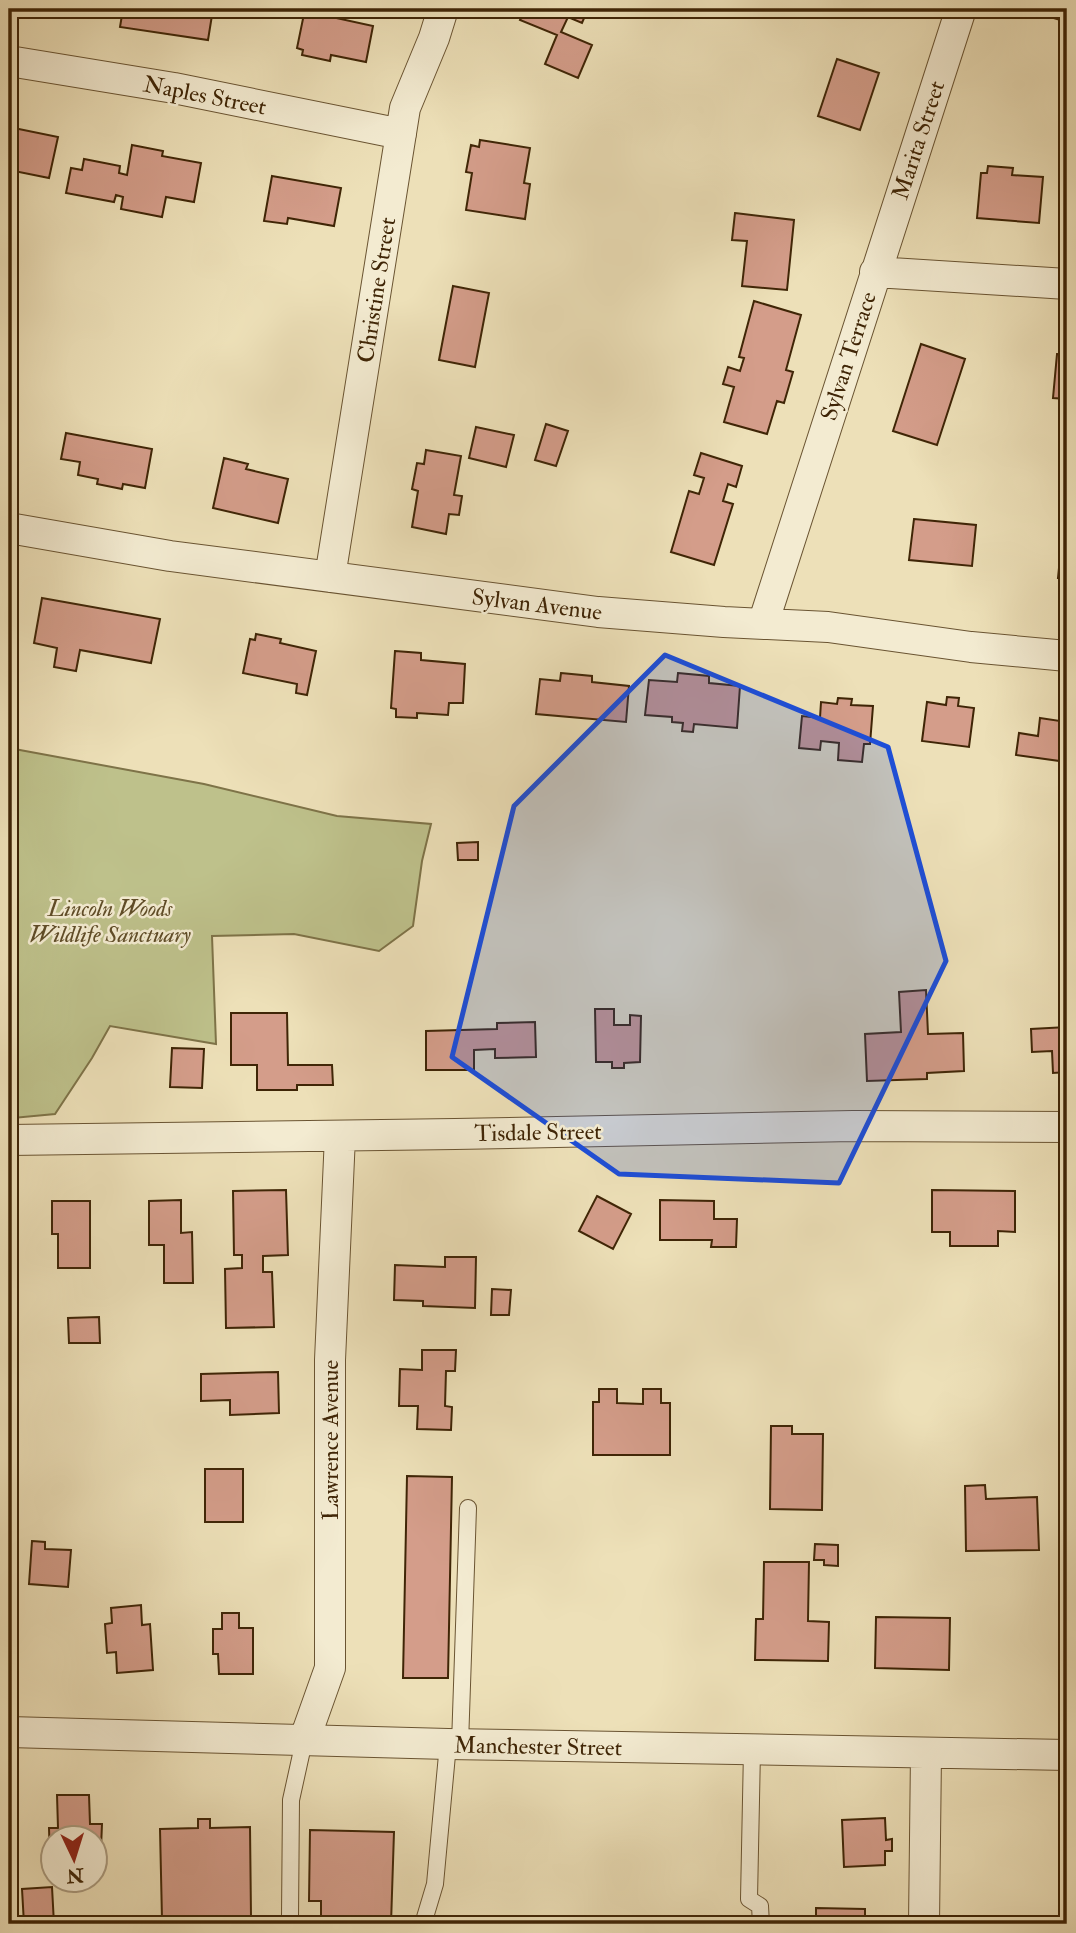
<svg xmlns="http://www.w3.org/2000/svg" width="1076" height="1933" font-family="'IM FELL Double Pica',serif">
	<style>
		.green { fill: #bec18b; stroke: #7e7348; stroke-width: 2 }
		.building { fill: #d49d8a; stroke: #3f2506; stroke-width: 2 }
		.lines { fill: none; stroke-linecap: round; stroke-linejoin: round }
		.service-casing { stroke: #6a5432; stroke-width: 18 }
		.minor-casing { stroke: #6a5432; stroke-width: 32 }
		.service { stroke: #f3ebd1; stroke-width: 16 }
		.minor { stroke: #f3ebd1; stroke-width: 30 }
		.marked { fill: #1d4ed8; fill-opacity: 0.2; stroke: #1d4ed8; stroke-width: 5; stroke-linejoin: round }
		.labels { text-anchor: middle; stroke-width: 5; stroke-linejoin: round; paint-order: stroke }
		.street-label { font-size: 23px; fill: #3f2506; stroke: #f3ebd1 }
		.park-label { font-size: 23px; font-style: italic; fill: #5f4c27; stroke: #f3ebd1 }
	</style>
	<rect width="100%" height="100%" fill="#ede0b8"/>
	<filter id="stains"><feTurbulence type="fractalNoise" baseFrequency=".00286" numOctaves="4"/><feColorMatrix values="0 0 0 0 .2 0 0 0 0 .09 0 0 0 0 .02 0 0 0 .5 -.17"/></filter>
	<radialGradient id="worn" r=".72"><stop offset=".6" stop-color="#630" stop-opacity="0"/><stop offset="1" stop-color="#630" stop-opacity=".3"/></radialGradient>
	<path class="green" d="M9 748 204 784 337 816 431 824 422 861 413 926 379 951 294 934 212 936 216 1044 110 1026 92 1058 55 1114 13 1118 9 1108Z"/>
	<path class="building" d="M22 9H63L62 16Z
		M123 9H213L208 40 120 27Z
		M305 9H328L327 16 373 26 366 62 331 55 330 61 302 55 303 50 297 48Z
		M525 9H588L582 23 568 17 561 32 592 45 578 78 545 64 557 35 520 20Z
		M1050 9H1067V22L1047 16Z
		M837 59 879 73 860 130 818 116Z
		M9 127 58 137 49 178 9 170Z
		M480 140 530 148 524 183 530 184 525 219 466 210 472 173 466 172 471 145 479 147Z
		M132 145 163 151 162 156 201 163 194 202 166 197 162 217 121 209 123 197 116 195 114 202 66 193 71 168 82 170 84 159 120 166 119 173 127 175Z
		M988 166 1013 168 1012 175 1043 177 1039 223 977 218 981 173H987Z
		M272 176 341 188 334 226 288 218 287 224 264 221Z
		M735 213 794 220 787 290 742 286 747 241 732 240Z
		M453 286 489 293 475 367 439 360Z
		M754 301 801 315 786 370 793 372 784 403 777 401 767 434 724 422 734 387 723 384 728 367 740 371 744 358 739 357Z
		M921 344 965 359 937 445 893 431Z
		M1057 354 1067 355V399L1053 398Z
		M546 424 568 431 556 466 535 460Z
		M476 427 514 435 506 467 469 458Z
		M66 433 152 449 145 488 123 484 122 489 97 484 98 479 78 475 80 462 61 459Z
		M426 450 461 456 454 495 462 496 459 515 449 514 446 534 412 527 418 491 412 489 417 463 424 464Z
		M701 453 742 466 736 487 728 484 723 501 733 504 714 565 671 552 689 491 699 494 704 478 694 475Z
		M224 458 248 464 246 469 288 479 278 523 213 508Z
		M914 519 976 525 972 566 909 560Z
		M1062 538H1067V578H1058Z
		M42 598 160 619 151 663 80 650 76 671 54 667 57 648 34 643Z
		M256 634 281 639 280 643 316 651 307 695 296 693 297 684 243 673 250 639 255 640Z
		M395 651 421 653V660L465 664 463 703H449L448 715 417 713V718L396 717V709L391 708Z
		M561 673 592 676V682L629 686 626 722 536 714 540 679 560 681Z
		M678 673 709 676V683L740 686 737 728 694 724 693 732 682 731 683 723 672 722V717L645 715 649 680 677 682Z
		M947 697 959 698 958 706 974 708 969 747 922 741 927 702 946 705Z
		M838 698 852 699 851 705 873 706 870 744H864L862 762 838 760 839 743 821 741 820 750 799 748 802 716 820 718 821 702 837 704Z
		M1040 718 1067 722V762L1016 755 1019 733 1038 736Z
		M478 842V860H458L457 843Z
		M926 990 928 1034 963 1033 964 1071 927 1073V1079L867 1081 865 1034 901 1032 899 992Z
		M595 1009H614V1025H630V1015L641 1016 640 1062 624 1063V1068H612V1062H596Z
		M231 1013H287L288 1065H332L333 1085H297V1090H257V1065H231Z
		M535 1022 536 1057 495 1058V1049L474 1050V1070H426V1031L497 1029V1023Z
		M1067 1027V1072L1053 1073 1052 1051 1032 1052 1031 1029Z
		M172 1048 204 1049 202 1088 170 1087Z
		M286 1190 288 1255 263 1256V1272H272L274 1327 226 1328 225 1269 242 1268V1255H234L233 1191Z
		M932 1190 1015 1191V1232L998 1231V1246H950V1232H932Z
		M597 1196 631 1214 613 1249 579 1231Z
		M181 1200V1233L192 1232 193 1283H164V1245H149V1201Z
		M660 1200 714 1201V1219H737L736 1247H711L712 1240H660Z
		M52 1201H90V1268H58V1234H52Z
		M445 1257H476L475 1308 423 1306V1301L394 1300 395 1265 445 1267Z
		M492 1289 511 1290 509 1315H491Z
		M99 1317 100 1343H69L68 1318Z
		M422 1350H456L455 1371H446L445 1406 452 1407 451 1430 417 1429 418 1406H399L400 1369 422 1370Z
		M278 1372 279 1413 230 1415V1400L201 1401V1374Z
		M599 1389H617V1403L643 1404V1389H661V1403H670V1455H593V1402H599Z
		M771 1426H792V1434H823L822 1510 770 1509Z
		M205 1469H243V1522H205Z
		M407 1476 452 1477 448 1678H403Z
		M985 1485 986 1499 1037 1497 1039 1550 966 1551 965 1486Z
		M32 1541 45 1542V1549L71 1550 68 1587 29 1584Z
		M815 1544 838 1545V1566L824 1565V1560H814Z
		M764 1562H809L808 1621 829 1622 828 1661 755 1660 756 1619H763Z
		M141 1605 142 1625 150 1624 153 1670 117 1673 116 1652 107 1653 105 1624 112 1623 111 1608Z
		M222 1613H239V1628H253V1674H219L218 1654H213V1629H222Z
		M876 1617 950 1618 949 1670 875 1668Z
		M57 1795H89L90 1824H102L101 1848 94 1847V1839H52V1860H50L49 1828H58Z
		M885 1818 886 1840 892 1839V1851H885V1865L844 1867 842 1820Z
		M198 1819H210V1828L250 1827 251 1917 162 1919 160 1829 198 1828Z
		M310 1830 394 1832 391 1924H321V1901H309Z
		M52 1887 54 1924H24L22 1889Z
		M816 1908 865 1909V1924H816Z"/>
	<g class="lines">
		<g class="service-casing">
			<path id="service" d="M460 1744 468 1508
				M752 1750 749 1899 760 1906 761 1924
				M288 1924 290 1916 291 1800 304 1741
				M423 1924 435 1884 448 1744"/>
		</g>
		<g class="minor-casing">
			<path id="minor" d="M9 61 174 88 401 134
				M875 272 1067 284
				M9 528 170 556 598 612 724 622 828 627 971 647 1067 656
				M330 577 405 108 434 38 443 9
				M763 624 961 9
				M9 1140 455 1134 853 1126 1067 1127
				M9 1732 448 1744 1067 1755
				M304 1741 330 1668V1360L340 1136
				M924 1924 926 1753"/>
		</g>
		<use href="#service" class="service"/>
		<use href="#minor" class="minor"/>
	</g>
	<path class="marked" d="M665 655 888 747 946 961 839 1183 619 1174 452 1057 514 806Z"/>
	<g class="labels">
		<g class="street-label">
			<text transform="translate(205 95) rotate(11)" y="8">Naples Street</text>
			<text transform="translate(918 140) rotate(-72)" y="8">Marita Street</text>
			<text transform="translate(376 290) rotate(-81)" y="8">Christine Street</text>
			<text transform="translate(848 356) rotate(-72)" y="8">Sylvan Terrace</text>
			<text transform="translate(537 604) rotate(7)" y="8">Sylvan Avenue</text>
			<text transform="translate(538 1132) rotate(-1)" y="8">Tisdale Street</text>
			<text transform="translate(330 1440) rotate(-90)" y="8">Lawrence Avenue</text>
			<text transform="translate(538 1746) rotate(1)" y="8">Manchester Street</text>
		</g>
		<g class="park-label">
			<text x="110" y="916">Lincoln Woods<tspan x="110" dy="26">Wildlife Sanctuary</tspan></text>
		</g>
	</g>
	<rect width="1076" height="1933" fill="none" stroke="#ede0b8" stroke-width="35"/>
	<rect x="10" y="10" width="1055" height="1912" fill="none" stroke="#3f2506" stroke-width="3.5"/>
	<rect x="18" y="18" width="1041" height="1898" fill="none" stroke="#3f2506" stroke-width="2"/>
	<g transform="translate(74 1859) rotate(176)"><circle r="33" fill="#f3ebd1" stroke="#ab9c80" stroke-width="2"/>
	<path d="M0-5L12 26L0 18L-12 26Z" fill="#8f2418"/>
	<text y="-10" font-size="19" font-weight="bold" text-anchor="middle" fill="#3f2506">N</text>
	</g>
	<rect width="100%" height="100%" filter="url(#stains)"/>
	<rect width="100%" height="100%" fill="url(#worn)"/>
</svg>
